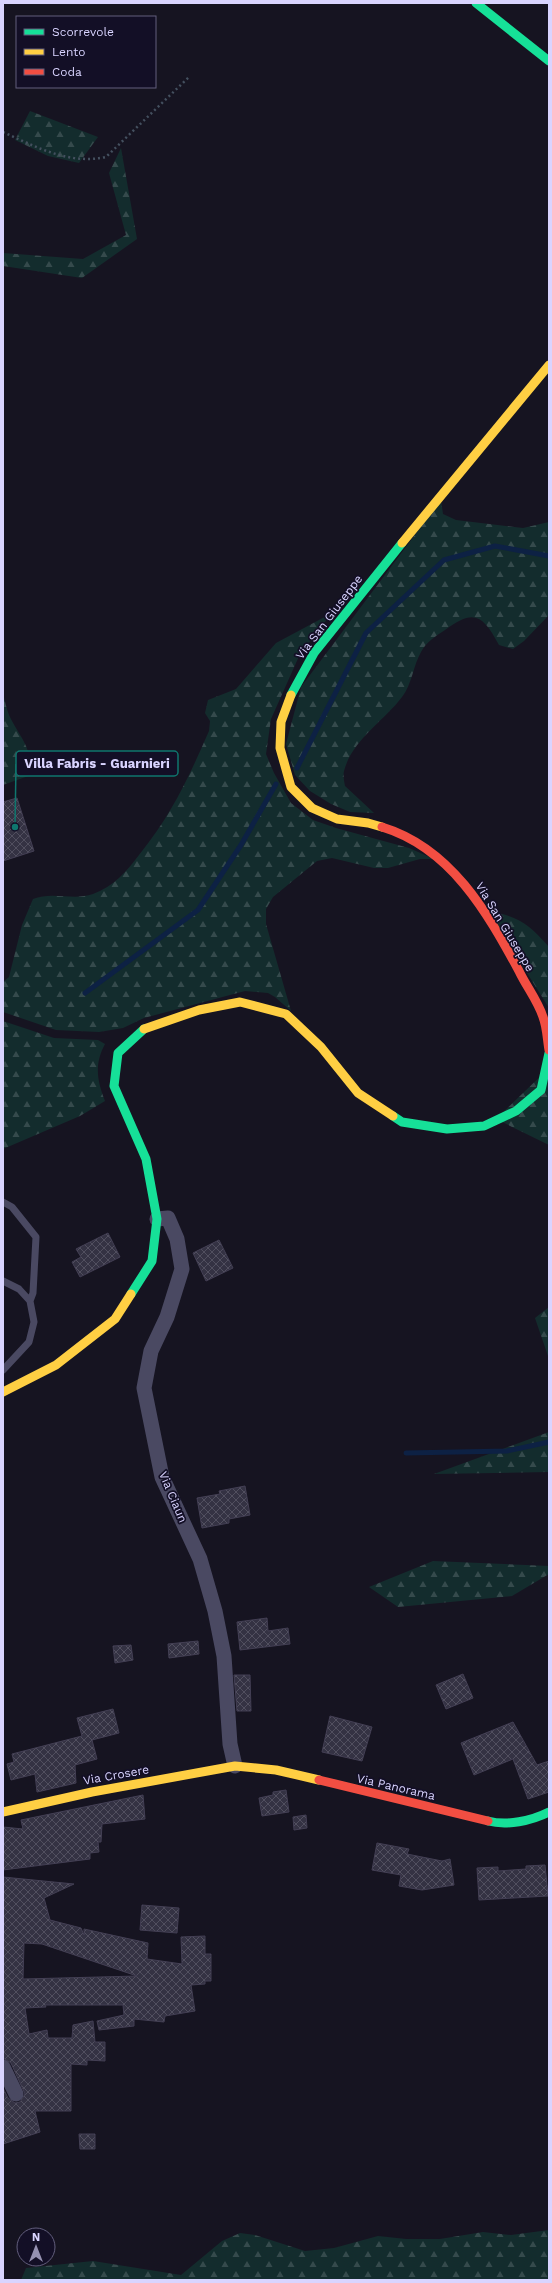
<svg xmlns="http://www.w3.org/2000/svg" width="552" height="2283" font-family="'Work Sans',sans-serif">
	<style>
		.forest { fill: url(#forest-firs) }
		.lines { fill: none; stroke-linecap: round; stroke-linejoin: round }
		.stream { stroke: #0d2144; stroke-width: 5 }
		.building { fill: url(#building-cross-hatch); stroke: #433f54; fill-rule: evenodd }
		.path { stroke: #44505f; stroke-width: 2.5; stroke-dasharray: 2 3; stroke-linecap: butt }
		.lane { stroke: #4a4962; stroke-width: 7 }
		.street { stroke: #4a4962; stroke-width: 15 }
		.fast { stroke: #16e098; stroke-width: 9 }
		.slow { stroke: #ffcf43; stroke-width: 9 }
		.jam { stroke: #f24e42; stroke-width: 9 }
		.labels { text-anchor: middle; stroke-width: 3.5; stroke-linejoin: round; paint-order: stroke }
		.street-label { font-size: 12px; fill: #d9d4ff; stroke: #130f26 }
		.leader { fill: none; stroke: #0f766e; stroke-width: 1.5 }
		.callout-dot { fill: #0f766e; stroke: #130f26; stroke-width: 1.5 }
		.callout { fill: #130f26; stroke: #0f766e; stroke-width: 1.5 }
		.callout-label { font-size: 13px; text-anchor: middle; font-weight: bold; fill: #d9d4ff }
	</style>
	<defs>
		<pattern id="forest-firs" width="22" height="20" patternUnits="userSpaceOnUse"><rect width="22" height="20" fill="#132c2d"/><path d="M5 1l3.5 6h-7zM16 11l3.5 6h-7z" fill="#354a4c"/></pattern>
		<pattern id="building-cross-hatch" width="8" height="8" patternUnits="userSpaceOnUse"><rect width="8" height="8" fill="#343243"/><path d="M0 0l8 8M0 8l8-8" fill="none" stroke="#514f5f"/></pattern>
	</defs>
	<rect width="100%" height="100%" fill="#161421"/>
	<path class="forest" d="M30 111 98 137 79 163 48 156 15 140Z
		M121 148 137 239 82 278 3 266V253L83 259 126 235 109 173Z
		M441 500 443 514 456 520 523 528 549 522V615L524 641 513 649 499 645C483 615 474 608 445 630 436 636 426 642 421 652 413 666 412 684 402 697 384 721 352 740 344 771 343 775 344 781 345 786L374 813 350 812 331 804 310 791 295 775 286 744 301 687Z
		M332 613 300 654 271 719 266 754 274 773 291 803 313 820 336 828 409 848 434 859H420L388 868H374L332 858 317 861 273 897 266 909V924L291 1011 275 997 268 993 245 991 144 1018 123 1028 99 1032 56 1030 3 1012V982L9 977 22 925 33 899C53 891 73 901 93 894 114 886 126 872 139 855 172 814 188 779 209 731L210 721 205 713 208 700 236 689 276 643Z
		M3 694C5 700 6 708 9 715 21 740 31 744 31 775L3 785Z
		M488 911C518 916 529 924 549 947V1008Z
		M3 1021 54 1038 98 1040 105 1044C94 1064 97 1081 105 1101L80 1116 3 1149Z
		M549 1068V1145L496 1119Z
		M549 1307V1359L535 1318Z
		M549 1432V1472L434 1474Z
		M433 1561 549 1566V1574L512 1596 398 1607 369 1587Z
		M549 2230V2280H21L26 2268 93 2261 181 2275 222 2241 240 2233 255 2235 305 2251 334 2248 378 2236 406 2239H440L483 2232 511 2235Z"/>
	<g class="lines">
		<path class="stream" d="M297 768 366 633 444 560 495 546 549 556
			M85 993 198 910 241 845 276 784
			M406 1453 507 1451 549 1442"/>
	</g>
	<path class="building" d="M17 798 34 851 3 861V802Z
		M108 1233 120 1257 80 1277 72 1262 81 1257 76 1249Z
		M219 1240 233 1268 206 1281 193 1253Z
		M245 1486 250 1515 229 1519V1523L202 1528 197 1498 220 1494 219 1491Z
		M267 1618 268 1631 288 1628 290 1644 240 1650 237 1622Z
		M198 1641 199 1654 169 1658 168 1644Z
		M131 1645 133 1660 115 1663 113 1646Z
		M463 1674 473 1698 446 1709 436 1685Z
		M234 1675H250L251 1711H237Z
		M113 1709 119 1733 92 1740 97 1759 75 1765 76 1783 37 1792 35 1774 11 1780 7 1764 14 1762 12 1754 82 1736 77 1718Z
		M330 1716 372 1727 362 1761 322 1752Z
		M513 1722 537 1765 549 1761V1792L528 1799 513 1759 474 1775 461 1743Z
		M286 1790 289 1812 262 1816 259 1798 273 1795V1792Z
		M143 1795 145 1819 102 1824 101 1842H98L99 1852 90 1853V1859L3 1870V1827L23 1829 21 1820Z
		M306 1815 307 1828 294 1830 293 1817Z
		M377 1843 409 1849 407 1854 442 1861 450 1859 454 1885 422 1890 399 1886 401 1875 372 1870Z
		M545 1865 548 1896 479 1900 477 1868 498 1867V1871L526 1869V1866Z
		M3 1877 74 1884 44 1898 50 1920 81 1928 84 1935V1929L148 1943 147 1959 182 1964 181 1937 205 1936V1954H211V1981H205V1984L191 1985 195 2011 165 2016 164 2022 134 2019V2026L99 2030 97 2021 124 2015 123 2005H45L46 2007 25 2008 29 2034 47 2030 48 2038H72L73 2025 93 2021 95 2042H105V2061L87 2060V2065L71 2064V2111H35L40 2132 3 2144V2088L8 2098 15 2103 20 2102 25 2094 11 2063 3 2058ZM24 1943 42 1944 137 1976 23 1979Z
		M142 1905 179 1908 177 1933 140 1930Z
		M79 2134H95V2149H80Z"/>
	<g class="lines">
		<path class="path" d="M3 132C36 147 69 165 106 157L189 77"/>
		<path class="lane" d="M3 1202 12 1207 36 1237 33 1293 30 1301
			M3 1281 19 1289 30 1301 34 1322 29 1342 3 1370"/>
		<path class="street" d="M157 1219 168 1218 177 1239 182 1269 167 1317 151 1351 144 1388 162 1477 200 1559 215 1611 224 1656 230 1744 235 1766
			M3 2067 16 2094"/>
		<path class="fast" d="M476 3 549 61
			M291 695 314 653 402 543
			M393 1116 402 1122 447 1129 484 1126 516 1111 541 1090 549 1053
			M131 1294 152 1261 157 1219 146 1159 114 1086 118 1053 144 1029
			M488 1821C507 1826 531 1821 549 1812"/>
		<path class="slow" d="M402 543 549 365
			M291 695 281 722 280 748 291 787 312 808 337 819 368 823 382 827
			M144 1029 199 1010 240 1002 286 1014 321 1047 358 1093 393 1116
			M3 1392 56 1365 115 1319 131 1294
			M3 1812 92 1792 235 1766 276 1770 319 1780"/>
		<path class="jam" d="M382 827C451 848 487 912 519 971 526 986 538 1001 543 1017 547 1027 547 1039 549 1050
			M319 1780 488 1821"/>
	</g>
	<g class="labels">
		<g class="street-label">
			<text transform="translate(329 617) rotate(-53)" y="4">Via San Giuseppe</text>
			<text transform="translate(505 927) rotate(59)" y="4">Via San Giuseppe</text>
			<text transform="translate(173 1497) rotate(67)" y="4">Via Ciaun</text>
			<text transform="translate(116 1775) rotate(-10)" y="4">Via Crosere</text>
			<text transform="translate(396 1787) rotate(13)" y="4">Via Panorama</text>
		</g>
	</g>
	<path class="leader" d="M15 827L16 764"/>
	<circle class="callout-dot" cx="15" cy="827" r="4"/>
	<rect class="callout" x="16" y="751" width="162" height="25" rx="4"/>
	<g class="callout-label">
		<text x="97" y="768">Villa Fabris - Guarnieri</text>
	</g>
	<rect width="552" height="2283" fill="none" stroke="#d9d4ff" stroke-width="8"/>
	<rect x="16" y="16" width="140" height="72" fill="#130f26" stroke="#625e7d"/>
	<rect x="24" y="29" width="20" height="6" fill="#16e098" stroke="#625e7d"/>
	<text x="52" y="36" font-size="12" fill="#d9d4ff">Scorrevole</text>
	<rect x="24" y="49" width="20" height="6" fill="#ffcf43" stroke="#625e7d"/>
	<text x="52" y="56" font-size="12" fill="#d9d4ff">Lento</text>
	<rect x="24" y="69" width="20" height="6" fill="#f24e42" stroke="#625e7d"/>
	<text x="52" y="76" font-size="12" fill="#d9d4ff">Coda</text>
	<g transform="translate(36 2247)"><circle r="19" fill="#130f26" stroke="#625e7d"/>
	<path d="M0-3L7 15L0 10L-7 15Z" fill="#9591b1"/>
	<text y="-6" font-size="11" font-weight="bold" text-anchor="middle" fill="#d9d4ff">N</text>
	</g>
</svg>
